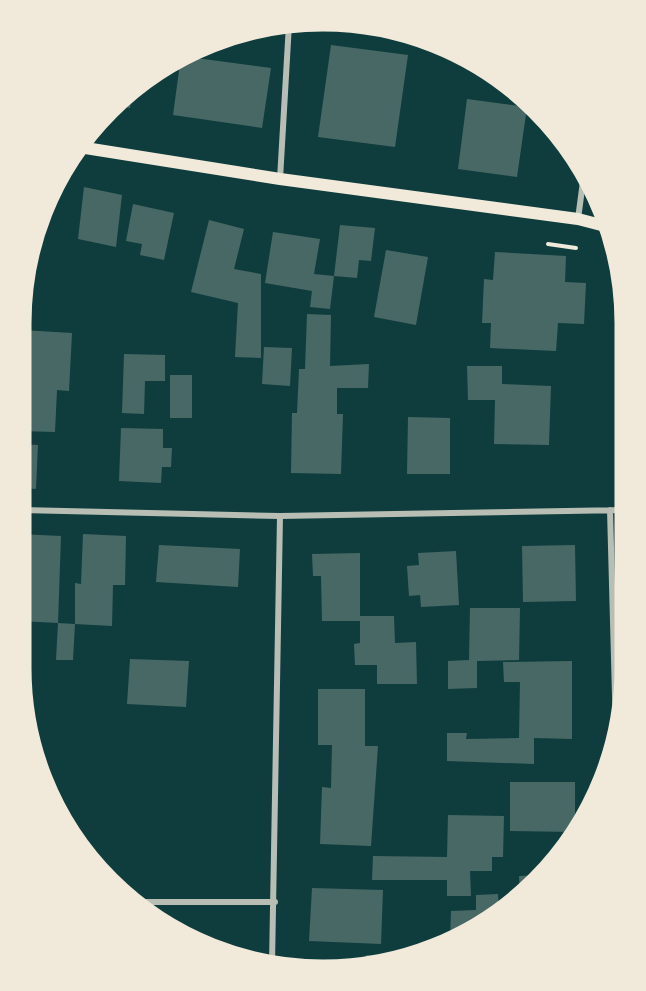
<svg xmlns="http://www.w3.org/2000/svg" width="646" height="991" font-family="Inter,sans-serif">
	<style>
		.building { fill: #486865 }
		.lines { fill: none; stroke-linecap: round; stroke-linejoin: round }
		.path { stroke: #f1e9da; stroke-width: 4 }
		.minor { stroke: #b8beb3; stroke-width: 6 }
		.secondary { stroke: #f1e9da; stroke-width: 12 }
		.rim { fill: none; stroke: #f1e9da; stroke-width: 3 }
	</style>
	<rect width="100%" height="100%" fill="#0f3d3e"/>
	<path class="building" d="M331 45 408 55 395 147 318 137Z
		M181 56 271 68 262 128 173 115Z
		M132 94 130 108 116 106 125 99Z
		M467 99 527 107 517 177 458 169Z
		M84 187 122 195 116 247 78 239Z
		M133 204 174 213 164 260 140 255 142 244 126 241Z
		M209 220 244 229 234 269 261 274V358L235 357 238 303 191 292Z
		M340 225 375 228 371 261 359 260 357 278 334 276Z
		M273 232 320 239 314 274 334 276 330 309 310 307 312 291 265 283Z
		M386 250 428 257 416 325 374 317Z
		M495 252 566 256 565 282 586 283 584 324 558 323 556 351 490 348 491 323H482L484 279 493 280Z
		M307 314 331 315 330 366 369 364 368 388H337V414H343L341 474 291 473 292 413H297L299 369H305Z
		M22 330 72 333 69 391 57 390 55 432 21 431Z
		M264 347 292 348 290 386 262 384Z
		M124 354 165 355V381H145L144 414 122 413Z
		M467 366H502V384L551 386 549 445 494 444 495 400H468Z
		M170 375H192V418H170Z
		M408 417 450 418V474H407Z
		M121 428 163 429V448H172L171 467H162L161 483 119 481Z
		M21 444 38 445 36 489 21 488Z
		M20 534 61 536 58 623 20 621Z
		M83 534 126 536 125 585H113L112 626 75 624V583L81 584Z
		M159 545 240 549 238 587 156 582Z
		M575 545 576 601 523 602 522 546Z
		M456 551 459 605 421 607 420 595 409 596 407 566 419 565 418 553Z
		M360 553V616H394L395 643 416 642 417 684H377V665H355L354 644 360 643V621H322L321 576H313L312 554Z
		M470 608H520L519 660 477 661V688L448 689V661L469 660Z
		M58 623 75 624 73 660H56Z
		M130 659 189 661 186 707 127 704Z
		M572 661V739L534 738V764L447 761V733H467L466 739 519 738 520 682H504L503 662Z
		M318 689H365V746H378L371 846 320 844 322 787 331 788 332 745H318Z
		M510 782H575V832L510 831Z
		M448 815 504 816 503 857H492V871H470L471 896H447V880H372L373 856 447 857Z
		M542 875 520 894 519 876Z
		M312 888 383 890 381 944 309 941Z
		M498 894 499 911 475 931 450 941 451 911 476 910V895Z
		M203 946 223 947 222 952 207 949Z
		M366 955 408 959 365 965Z"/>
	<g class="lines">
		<path class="path" d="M548 244 576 248"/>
		<path class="minor" d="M280 179 289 24
			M578 219 584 174
			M21 510 280 516 625 510
			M610 510 616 733
			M132 902H275
			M272 964 280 516"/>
		<path class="secondary" d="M79 147 280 179 578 219 605 226"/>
	</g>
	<path d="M0 0H646V991H0ZM323 30H323A293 293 0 0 1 616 323V668A293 293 0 0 1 323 961H323A293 293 0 0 1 30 668V323A293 293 0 0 1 323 30Z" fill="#f1e9da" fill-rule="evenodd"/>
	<path class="rim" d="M323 30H323A293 293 0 0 1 616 323V668A293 293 0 0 1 323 961H323A293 293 0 0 1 30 668V323A293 293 0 0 1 323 30Z"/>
</svg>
